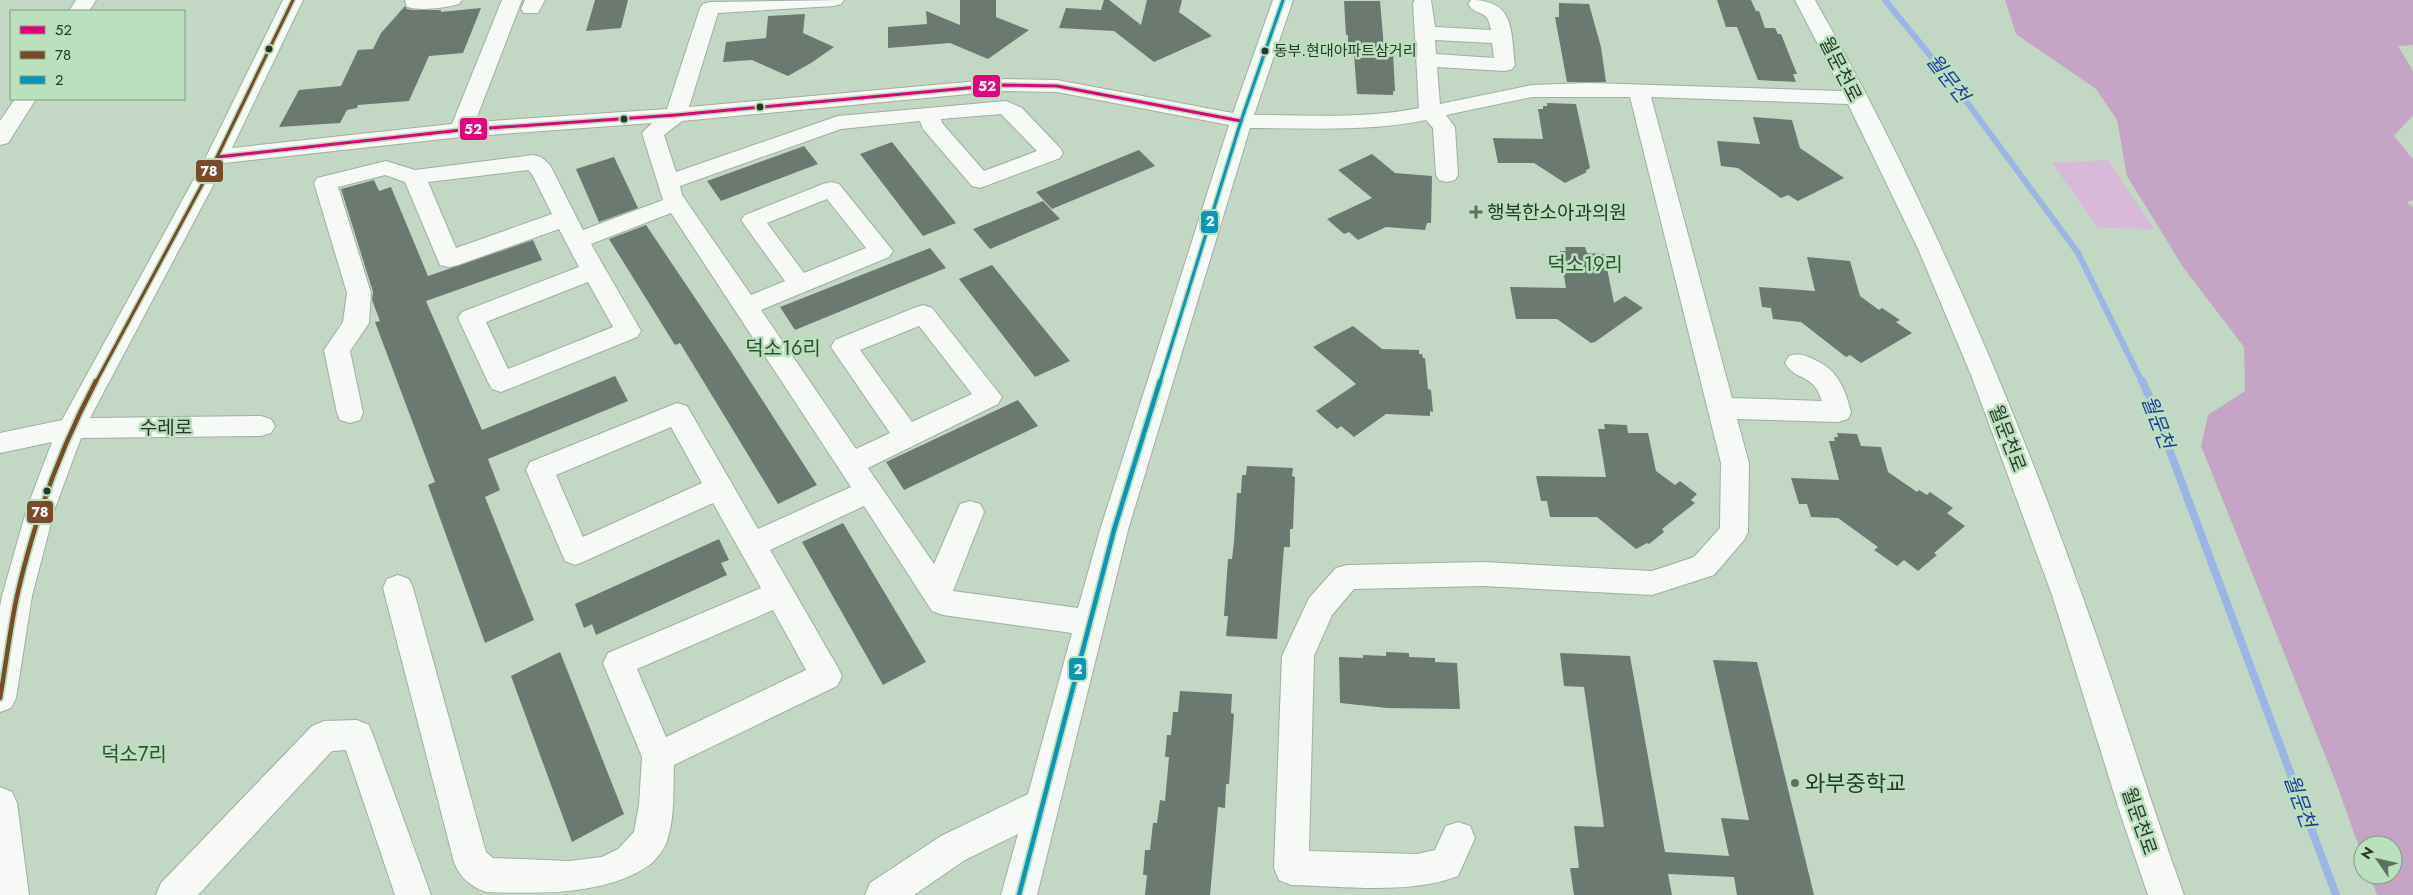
<svg xmlns="http://www.w3.org/2000/svg" width="2413" height="895" font-family="Jost,'Noto Sans KR',sans-serif">
	<style>
		.green { fill: #d9b9d9 }
		.forest { fill: #c5a4c6 }
		.lines { fill: none; stroke-linecap: round; stroke-linejoin: round }
		.stream-far1 { stroke: #9bb6e4; stroke-width: 6 }
		.stream { stroke: #9bb6e4; stroke-width: 8 }
		.building { fill: #6b7971 }
		.minor-casing { stroke: #9eafa0; stroke-width: 2 }
		.minor { fill: #f6f9f6; fill-rule: evenodd }
		.bus-1-casing { stroke: #bae0bd; stroke-width: 6 }
		.bus-2-far1-casing { stroke: #bae0bd; stroke-width: 6 }
		.bus-2-casing { stroke: #bae0bd; stroke-width: 8 }
		.bus-3-far1-casing { stroke: #bae0bd; stroke-width: 6 }
		.bus-3-casing { stroke: #bae0bd; stroke-width: 8 }
		.bus-1 { stroke: #e5007d; stroke-width: 3 }
		.bus-2-far1 { stroke: #7a4b2a; stroke-width: 3 }
		.bus-2 { stroke: #7a4b2a; stroke-width: 4.5 }
		.bus-3-far1 { stroke: #0698b5; stroke-width: 3 }
		.bus-3 { stroke: #0698b5; stroke-width: 4.5 }
		.bus-dot { fill: #283729; stroke: #bae0bd; stroke-width: 2 }
		.poi-dot { fill: #5e6f5f; stroke: #bae0bd; stroke-width: 2 }
		.labels { text-anchor: middle; stroke-width: 5; stroke-linejoin: round; paint-order: stroke }
		.far-bus-label { font-size: 15px; fill: #283729; stroke: #bae0bd; text-anchor: start }
		.street-label { font-size: 19px; fill: #283729; stroke: #bae0bd }
		.poi-label { font-size: 19px; fill: #283729; stroke: #bae0bd; text-anchor: start }
		.water-label { font-size: 20px; font-style: italic; fill: #203aa2; stroke: #bae0bd }
		.neighbourhood-label { font-size: 20px; fill: #2f5033; stroke: #bae0bd }
		.near-poi-label { font-size: 22px; fill: #283729; stroke: #bae0bd; text-anchor: start }
		.line-badge { stroke: #bae0bd; stroke-width: 2 }
		.badge-label { font-size: 14px; text-anchor: middle; font-weight: bold; fill: #fff }
	</style>
	<rect width="100%" height="100%" fill="#c2d8c4"/>
	<path class="green" d="M2107 160 2154 229 2098 228 2052 163Z"/>
	<path class="forest" d="M2005 0H2413V45L2398 46 2413 71V115L2394 136 2413 159V200L2407 203 2413 207V895H2377L2369 875H2393V845H2363V858L2335 780 2201 446 2208 415 2245 391 2244 347 2183 267 2127 176 2117 120 2096 89 2016 34Z"/>
	<g class="lines">
		<path class="stream-far1" d="M1885 0 1955 86 2078 253 2142 382"/>
		<path class="stream" d="M2142 381 2150 398 2336 895"/>
	</g>
	<path class="building" d="M595 0H628L621 28 586 31Z
		M960 0H996V17L1029 30 988 59 950 43 888 48V27L927 24 926 11 960 25Z
		M1104 0H1109L1141 25 1147 0H1182L1179 12 1212 36 1154 62 1114 31 1059 28 1066 8 1101 10Z
		M1717 0H1751L1756 11H1759L1765 28H1775L1778 34H1781L1797 74H1793L1796 82 1758 80 1737 27H1726Z
		M1344 1H1380L1384 48H1390V52H1393L1395 91H1393V95L1357 94 1353 42H1348V35H1346Z
		M1559 3 1589 4 1601 47 1606 82H1567L1555 17H1559Z
		M405 6 407 9 413 10H441V12L481 8 463 53 429 56 409 101 358 105 357 108 347 110 340 123 279 127 299 90 341 86 358 50 373 49 381 33Z
		M805 14 803 33 834 47 811 63 788 76 752 60 723 62 726 42 766 38 768 16Z
		M1547 103 1576 104 1590 168 1585 171 1587 172 1565 183 1534 163H1498L1493 138 1543 139 1538 109H1543V106H1547Z
		M1753 117 1792 120 1800 148 1844 178 1798 201 1788 195 1781 198 1738 168 1721 166 1717 141 1760 144Z
		M892 142 956 223 923 236 860 154Z
		M804 146 818 164 721 201 707 181Z
		M1139 150 1155 166 1052 209 1036 192Z
		M1372 154 1395 173 1432 176 1431 223H1427L1425 230 1386 227 1358 240 1349 232 1344 234 1327 219 1372 198 1338 170Z
		M614 157 638 208 599 222 576 169Z
		M374 180 379 191 391 187 428 276 533 240 542 260 426 301 482 430 615 376 628 401 488 459 500 490 485 497 534 620 485 643 428 485 435 482 375 322 380 321 372 300 373 292 341 189Z
		M1043 201 1060 219 990 249 973 229Z
		M646 225 734 356 817 485 778 504 680 343 675 345 609 239Z
		M1565 247H1585L1587 253 1604 254 1614 303 1625 296 1643 308 1595 342 1591 343 1557 319H1516L1510 287 1566 288 1560 251H1566Z
		M930 248 946 268 795 330 780 307Z
		M1807 257 1850 261 1860 296 1879 310 1882 308 1900 320 1896 322 1912 333 1861 363 1850 355 1846 357 1801 322 1773 319 1771 308 1762 307 1759 287 1815 291Z
		M992 265 1070 361 1035 377 959 279Z
		M1353 326 1382 349 1419 350V354H1422L1423 358H1425L1428 389 1431 390 1433 412 1430 411V416L1386 414 1354 437 1341 426 1337 429 1316 411 1356 384 1313 347Z
		M1018 400 1038 426 904 490 886 462Z
		M1604 424 1627 425 1628 433H1648L1656 471 1675 485 1680 481 1697 494 1691 500 1695 503 1662 529 1664 532 1649 544 1647 543 1636 549 1597 517H1550L1547 501H1541L1536 476 1606 477 1598 429H1605Z
		M1837 433 1857 434 1861 446 1881 447 1888 472 1917 492 1919 490 1927 495 1930 492 1953 508 1947 513 1965 526 1934 553 1937 555 1918 571 1904 560 1897 566 1874 550 1878 547 1838 518 1811 517 1807 504H1799L1791 478 1839 480 1829 441H1835L1834 437H1838Z
		M1247 466 1293 468 1292 476 1295 477 1293 529H1290V547H1284L1277 639 1226 636 1228 616H1224L1228 559H1232L1234 542 1237 493H1241L1242 475H1246Z
		M843 523 926 662 883 685 802 542Z
		M719 539 729 560 721 563 727 575 596 635 592 624 584 628 575 604Z
		M560 652 624 814 572 842 511 676Z
		M1386 652 1409 653V657L1435 658V662L1457 663 1460 709 1387 708 1340 703 1339 657 1363 658V655L1386 656Z
		M1560 653 1630 656 1665 852 1729 856 1721 818 1749 820 1713 660 1757 662 1814 895H1737L1734 877 1668 874 1672 895H1574L1570 868H1579L1574 826 1604 827 1584 687 1564 686Z
		M1180 691 1232 694 1231 713 1234 714 1229 784H1226L1225 808 1218 807 1210 895H1145L1147 875H1143L1145 850H1150L1153 823H1157L1160 800 1165 801 1169 757H1165L1167 735H1171L1173 712H1178Z"/>
	<g class="lines">
		<g class="minor-casing">
			<path id="minor" d="M76 0H96L89 11H69Z
				M283 0H303L232 148 452 124 502 0H522L475 122 667 109 700 8 703 4 710 2 844 0 841 4 834 6 718 13 689 107 1000 79 1057 80 1233 113 1273 0H1293L1254 115C1309 115 1365 119 1419 108L1413 3 1415 0H1431L1435 27 1491 30C1488 8 1478 18 1468 4L1471 0C1515 0 1511 31 1515 65L1512 69 1505 71 1437 67 1440 104 1532 85 1590 83 1842 91 1795 0H1815C1922 189 2009 391 2082 595 2118 694 2148 796 2184 895H2148L2121 816 2052 595 1971 375 1919 251 1848 104 1651 97 1732 398 1822 401C1813 372 1796 382 1785 363L1789 356C1799 353 1805 355 1815 360 1838 370 1845 389 1851 412L1848 419 1838 422 1737 419 1749 463 1748 532 1744 540 1714 575 1652 595 1484 586 1354 589 1332 615 1314 656 1309 851 1417 854 1435 850 1446 826 1458 822 1470 826 1475 838 1458 876C1408 895 1345 886 1291 885L1279 880 1274 868 1282 656 1309 598 1336 568 1347 565 1484 562 1652 571 1694 557 1720 528 1721 463 1630 97H1532L1446 115 1455 127 1458 175 1455 180 1447 182 1439 180 1436 175 1433 128 1426 120C1368 132 1308 128 1250 128L1128 530 1037 895H1001L1018 834 965 860 914 895H865L870 883 941 836 1028 794 1072 633 943 615 932 611 864 506 770 550 837 666 842 676 837 686 674 765C673 790 675 817 667 841 664 850 658 856 652 863 610 895 541 894 486 892 470 886 460 878 454 862L383 588 387 579 398 575 409 579 413 588 486 852 493 858 569 861 602 857 618 849 634 832 639 805 642 757 603 663 608 653 761 588 713 503 585 561 575 565 565 561 526 470 530 462 677 403 687 406 758 529 851 487 671 213 591 244 641 331 637 337 501 392 492 389 488 382 458 318 462 312 579 267 559 229 458 265 449 267 440 265 405 182 385 175 338 187 371 293 369 323 350 351 363 413 360 420 350 423 340 420 337 413 324 350 343 322 347 293 314 183 317 178 386 161 415 170 533 155 541 157 550 165 583 230 663 200 642 133 652 123 461 137 225 163 90 418 261 416 271 419 275 426 271 433 261 436 81 438 55 508 32 596 16 698 11 708 0 712V607L2 596 27 508 52 442 0 453V433L62 420 206 157ZM1435 40 1492 43 1494 58 1436 54ZM1000 91 1057 92 1229 125 1100 530 1078 608 953 591 984 512 980 504 970 501 960 504 934 564 868 468 998 404 1002 397 932 308 923 305 914 308 835 340 831 347 890 433 856 449 761 310 889 257 893 251 839 184 831 182 823 184 745 215 741 220 785 281 751 295 682 195 680 186 841 129 920 121 923 129 972 186 980 188 1060 158 1063 153 1060 148 1022 108 1006 101 838 116 676 172 664 135 682 121ZM1001 114 1037 151 984 171 942 123 941 119ZM528 170 532 174 552 214 456 248 428 182ZM827 199 866 248 804 273 767 223ZM588 282 613 327 508 369 486 322ZM919 326 972 394 912 422 860 350ZM671 427 702 483 583 537 556 475ZM773 610 806 670 666 737 637 669Z
				M405 0H462L459 4C444 8 422 11 407 7Z
				M525 0H545L538 13H524L521 9Z
				M15 99H36L8 143 0 145V121Z
				M357 720 369 725 373 735 431 895H395L346 750 332 751 198 895H156L161 883 312 726 324 721Z
				M0 787 12 792 17 803 29 895H0Z"/>
		</g>
		<use href="#minor" class="minor"/>
		<g class="bus-1-casing">
			<path id="bus-1" d="M217 157 461 130 676 115 1000 85 1057 86 1241 121"/>
		</g>
		<g class="bus-2-far1-casing">
			<path id="bus-2-far1" d="M96 382 217 157 293 0"/>
		</g>
		<g class="bus-2-casing">
			<path id="bus-2" d="M0 698C6 664 10 629 17 596 34 521 60 449 96 381"/>
		</g>
		<g class="bus-3-far1-casing">
			<path id="bus-3-far1" d="M1160 382 1241 121 1283 0"/>
		</g>
		<g class="bus-3-casing">
			<path id="bus-3" d="M1019 895 1114 530 1160 381"/>
		</g>
		<use href="#bus-1" class="bus-1"/>
		<use href="#bus-2-far1" class="bus-2-far1"/>
		<use href="#bus-2" class="bus-2"/>
		<use href="#bus-3-far1" class="bus-3-far1"/>
		<use href="#bus-3" class="bus-3"/>
	</g>
	<g class="bus-dot">
		<circle cx="269" cy="49" r="4.5"/>
		<circle cx="1265" cy="51" r="4.5"/>
		<circle cx="760" cy="107" r="4.5"/>
		<circle cx="624" cy="119" r="4.5"/>
		<circle cx="47" cy="491" r="4.5"/>
	</g>
	<g class="poi-dot">
		<path d="M1473.5 204.5h5v5h5v5h-5v5h-5v-5h-5v-5h5z"/>
		<circle cx="1795" cy="783" r="5"/>
	</g>
	<g class="labels">
		<g class="far-bus-label">
			<text x="1274" y="56">동부.현대아파트삼거리</text>
		</g>
		<g class="street-label">
			<text transform="translate(1841 69) rotate(63)" y="7">월문천로</text>
			<text x="166" y="434">수레로</text>
			<text transform="translate(2008 438) rotate(69)" y="7">월문천로</text>
			<text transform="translate(2140 821) rotate(71)" y="7">월문천로</text>
		</g>
		<g class="poi-label">
			<text x="1487" y="219">행복한소아과의원</text>
		</g>
		<g class="water-label">
			<text transform="translate(1948 78) rotate(52)" y="7">월문천</text>
			<text transform="translate(2158 422) rotate(69)" y="7">월문천</text>
			<text transform="translate(2300 801) rotate(70)" y="7">월문천</text>
		</g>
		<g class="neighbourhood-label">
			<text x="1585" y="271">덕소19리</text>
			<text x="783" y="355">덕소16리</text>
			<text x="134" y="761">덕소7리</text>
		</g>
		<g class="near-poi-label">
			<text x="1805" y="791">와부중학교</text>
		</g>
	</g>
	<g class="line-badge">
		<rect x="972" y="74" width="29" height="24" rx="5" fill="#e5007d"/>
		<rect x="459" y="117" width="29" height="24" rx="5" fill="#e5007d"/>
		<rect x="195" y="159" width="29" height="24" rx="5" fill="#7a4b2a"/>
		<rect x="1200" y="210" width="19" height="24" rx="5" fill="#0698b5"/>
		<rect x="26" y="500" width="28" height="24" rx="5" fill="#7a4b2a"/>
		<rect x="1068" y="657" width="19" height="24" rx="5" fill="#0698b5"/>
	</g>
	<g class="badge-label">
		<text x="987" y="91">52</text>
		<text x="473" y="134">52</text>
		<text x="209" y="176">78</text>
		<text x="1210" y="226">2</text>
		<text x="40" y="517">78</text>
		<text x="1078" y="674">2</text>
	</g>
	<rect x="10" y="10" width="175" height="90" fill="#bae0bd" stroke="#809c82"/>
	<rect x="20" y="26" width="25" height="8" fill="#e5007d" stroke="#809c82"/>
	<text x="55" y="35" font-size="15" fill="#283729">52</text>
	<rect x="20" y="51" width="25" height="8" fill="#7a4b2a" stroke="#809c82"/>
	<text x="55" y="60" font-size="15" fill="#283729">78</text>
	<rect x="20" y="76" width="25" height="8" fill="#0698b5" stroke="#809c82"/>
	<text x="55" y="85" font-size="15" fill="#283729">2</text>
	<g transform="translate(2378 860) rotate(304)"><circle r="24" fill="#bae0bd" stroke="#809c82"/>
	<path d="M0-4L9 19L0 12L-9 19Z" fill="#5e6f5f"/>
	<text y="-8" font-size="14" font-weight="bold" text-anchor="middle" fill="#283729">N</text>
	</g>
</svg>
